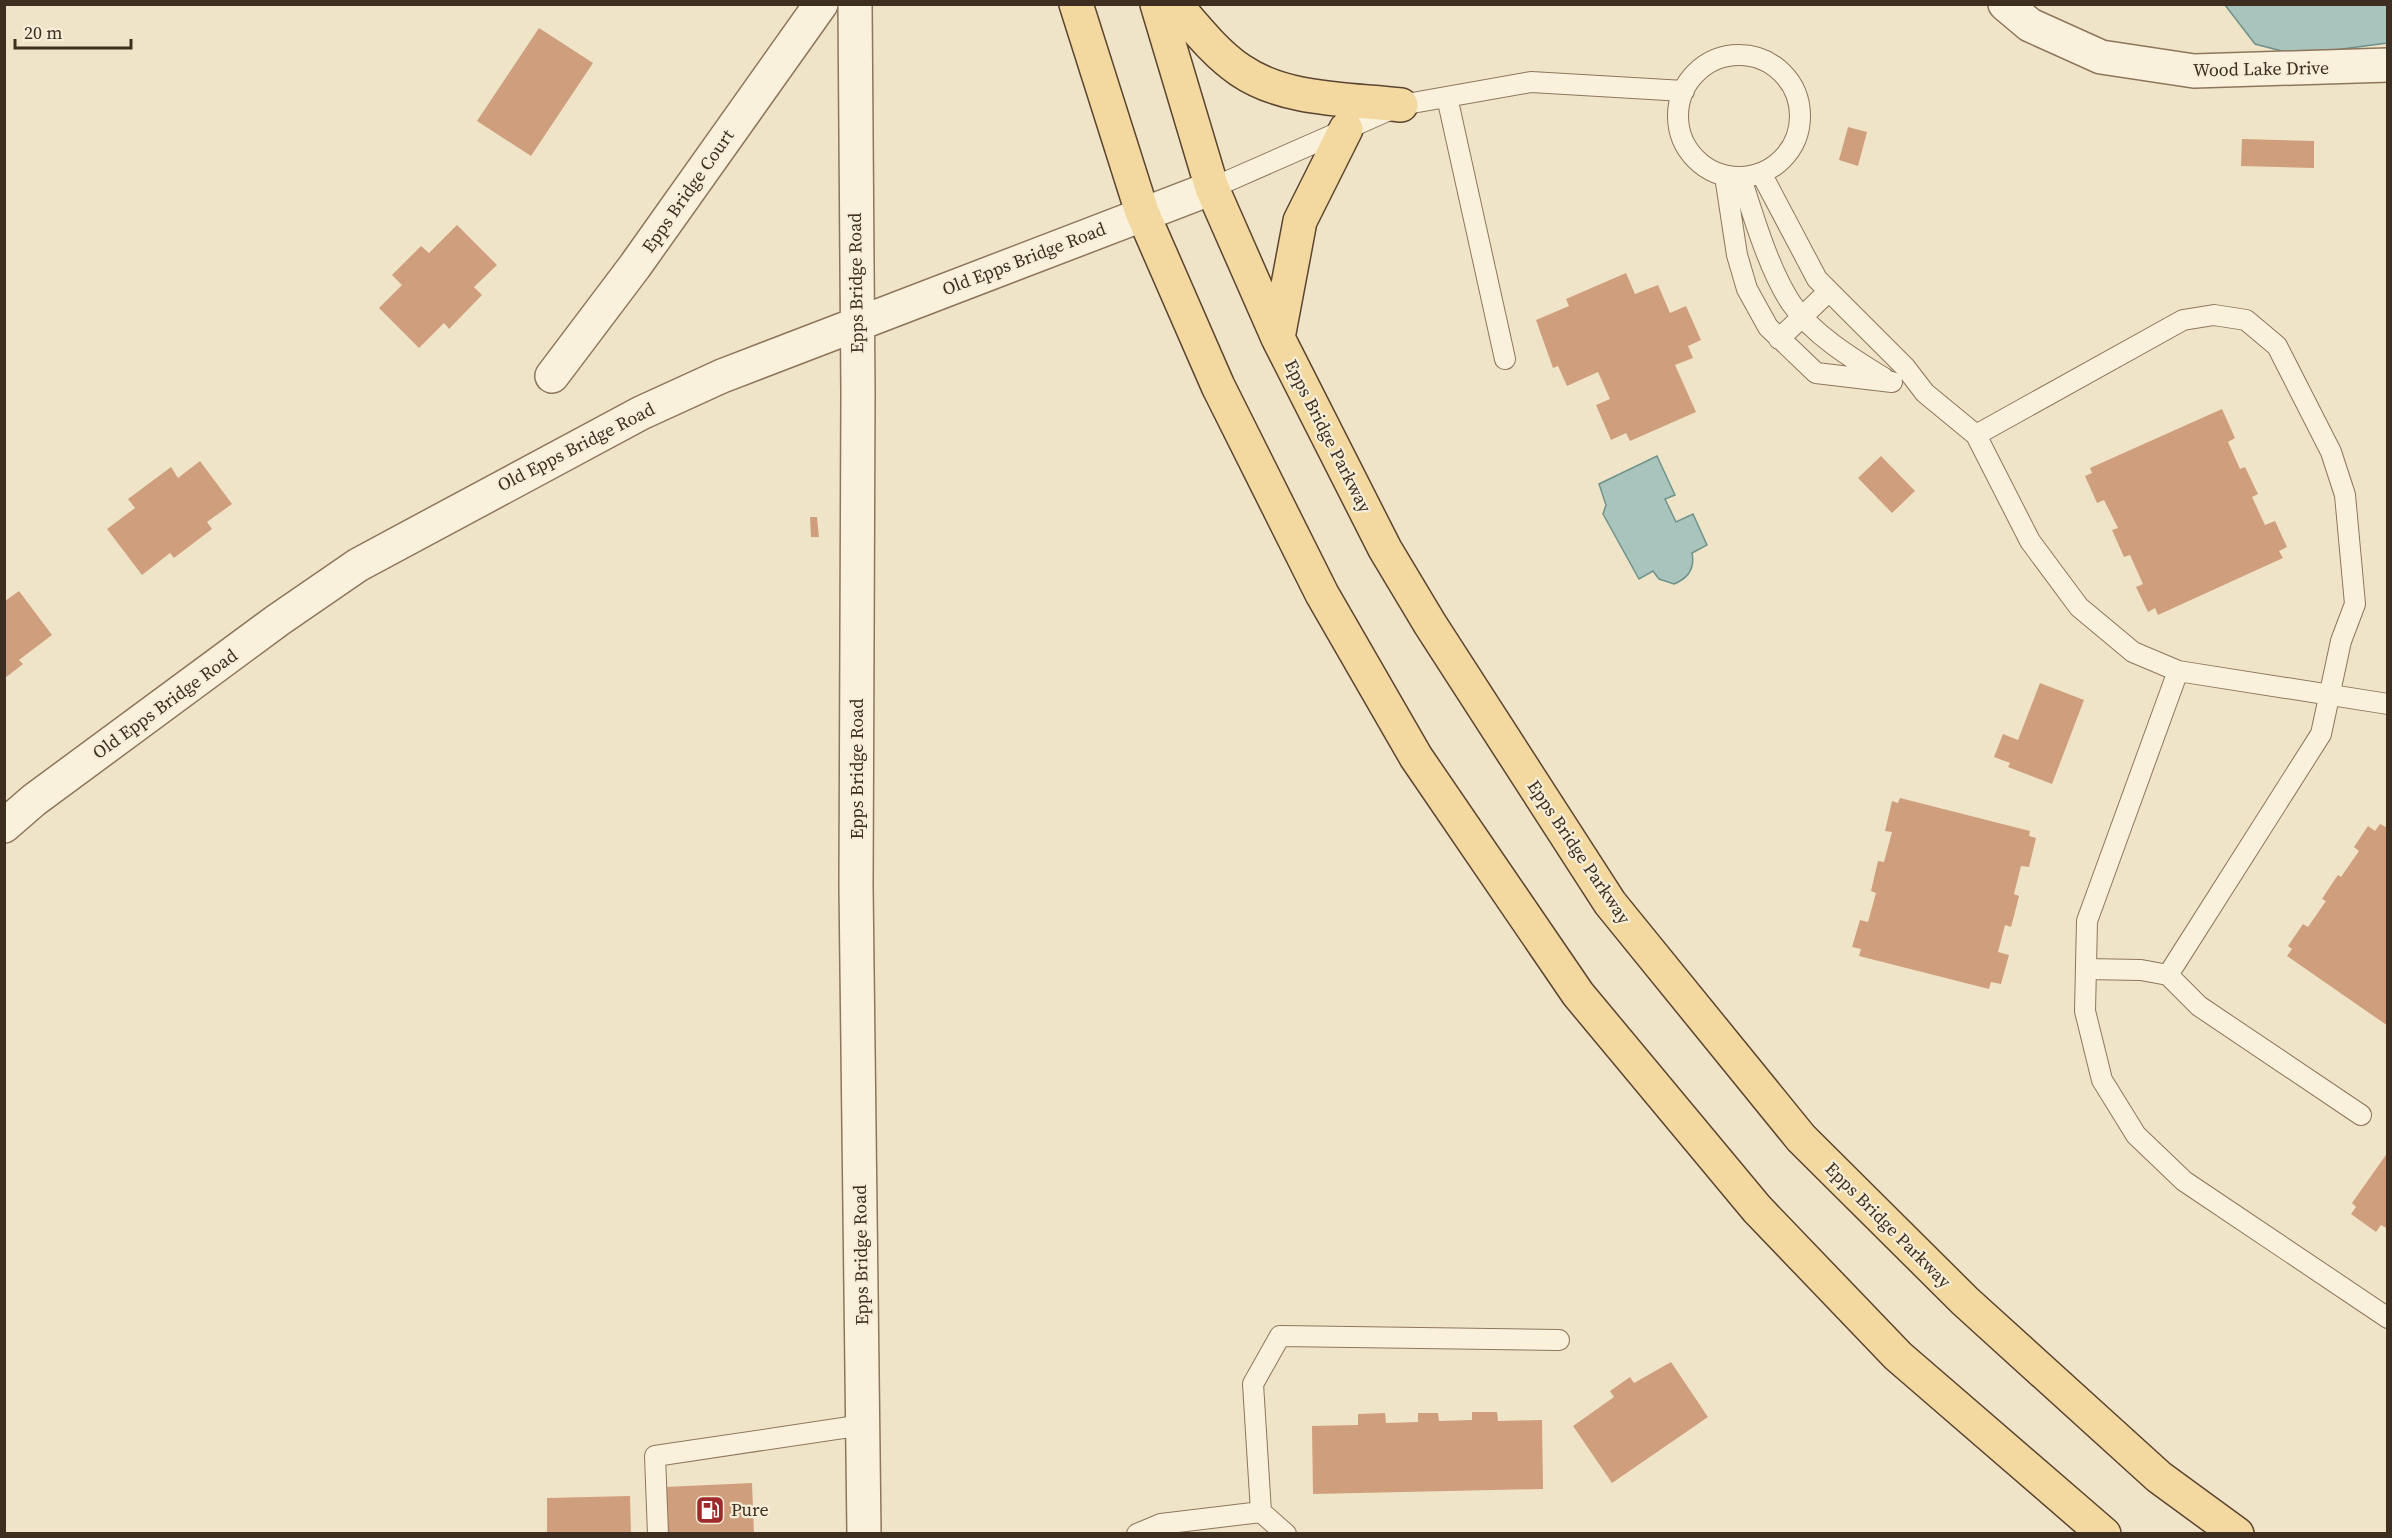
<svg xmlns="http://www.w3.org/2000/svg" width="2392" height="1538" font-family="'Source Serif 4',serif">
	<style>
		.water { fill: #a9c4bc; stroke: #6f938a; stroke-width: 1.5 }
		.building { fill: #cf9f7d }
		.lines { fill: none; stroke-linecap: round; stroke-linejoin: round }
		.lane-casing { stroke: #8d765c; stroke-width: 22 }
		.street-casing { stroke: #8d765c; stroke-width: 36 }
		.primary-casing { stroke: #5b4430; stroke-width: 36 }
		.lane { stroke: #faf1dc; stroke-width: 20 }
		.street { stroke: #faf1dc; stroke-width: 33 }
		.primary { stroke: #f3d9a0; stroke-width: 33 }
		.labels { text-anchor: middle; stroke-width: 4.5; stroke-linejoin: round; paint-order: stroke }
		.street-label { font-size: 18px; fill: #3d2e20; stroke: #f7eed8 }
		.poi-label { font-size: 18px; fill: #3d2e20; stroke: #f7eed8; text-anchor: start }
	</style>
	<rect width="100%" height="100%" fill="#f0e4c8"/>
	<path class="water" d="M2225 5H2387V43L2297 55 2255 44Z
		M1657 456 1675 495 1665 499 1676 522 1693 514 1707 545 1692 553C1695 568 1689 578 1674 584L1659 579 1653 571 1639 579 1603 514 1606 505 1599 484Z"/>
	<path class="building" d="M539 28 593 63 531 156 477 121Z
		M1848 127 1867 132 1858 166 1839 160Z
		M2242 139 2314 141V168L2241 166Z
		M457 225 497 265 474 287 482 295 449 329 444 323 419 348 379 308 402 285 392 275 421 246 429 253Z
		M1626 273 1635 294 1658 285 1670 313 1686 306 1701 340 1688 346 1693 358 1675 365 1696 412 1630 441 1626 433 1611 440 1596 405 1610 399 1598 372 1567 386 1558 366 1553 368 1536 320 1569 306 1566 299Z
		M2222 409 2235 438 2228 442 2240 469 2245 467 2258 494 2252 497 2265 525 2275 521 2287 547 2279 551 2283 558 2158 615 2155 608 2148 612 2136 587 2143 584 2130 555 2124 557 2112 530 2118 528 2104 500 2097 503 2085 476 2092 473 2090 468Z
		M1881 456 1915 491 1892 513 1858 478Z
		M200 461 232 504 207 522 212 529 174 558 170 553 142 575 107 529 135 508 128 499 171 467 178 478Z
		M810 517H817L819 537H811Z
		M19 591 52 635 19 660 23 664 5 678V601Z
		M2040 683 2084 700 2052 784 2008 767 2010 763 1994 757 2003 734 2018 740Z
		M1900 798 2030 831 2029 836 2036 838 2029 867 2021 866 2014 894 2019 896 2014 916 2011 927 2005 925 1998 952 2009 955 2001 984 1991 982 1989 989 1859 956 1861 949 1852 947 1860 920 1868 922 1876 893 1871 891 1878 861 1884 862 1892 832 1885 831 1892 801 1898 803Z
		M2380 824 2388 828V1026L2287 956 2292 949 2288 946 2303 924 2308 927 2326 901 2322 899 2331 885 2338 875 2341 877 2359 851 2354 847 2368 826 2375 831Z
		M2388 1152V1229L2381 1225 2376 1232 2351 1214 2356 1207 2352 1203Z
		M1671 1362 1708 1417 1612 1483 1573 1426 1614 1397 1610 1391 1630 1377 1634 1383Z
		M1472 1412H1497L1498 1421 1542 1420 1543 1489 1313 1494 1312 1426 1358 1425V1414L1385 1413 1386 1423 1418 1422V1413H1438L1439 1421 1472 1420Z
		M752 1483 754 1534H667L665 1487Z
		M630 1496 631 1534H547V1498Z"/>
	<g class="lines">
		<g class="lane-casing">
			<path id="lane" d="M1678 116a61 61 0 1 1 122 0a61 61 0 1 1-122 0Z
				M1447 97 1505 359
				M1761 173 1817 279 1905 367 1925 393 1976 435 2030 541 2079 607 2133 652 2178 671 2388 704
				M1725 176 1737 255 1747 289 1768 327 1816 373 1892 382
				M1741 178C1753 215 1769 270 1791 303 1812 334 1853 359 1884 378
				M1212 188 1401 105 1531 82 1684 91
				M1779 339 1829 291
				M1976 435 2183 320 2214 315 2246 320 2277 346 2331 452 2345 495 2355 604 2341 641 2321 734 2168 975
				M2178 671 2087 921 2085 1011 2102 1080 2136 1135 2184 1181 2388 1318
				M2086 969 2141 970 2168 975 2199 1006 2361 1115
				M1261 1512 1253 1384 1280 1336 1559 1340
				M658 1534 655 1456 863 1425
				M1137 1534 1161 1524 1261 1512 1286 1534"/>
		</g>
		<g class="street-casing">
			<path id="street" d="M855 4 858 392 856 886 864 1534
				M2005 4 2030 25 2101 57 2194 71 2388 65
				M552 376 635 266 821 4
				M4 826 34 800 278 620 358 565 641 413 722 376 1212 188"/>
		</g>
		<g class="primary-casing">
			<path id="primary" d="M1076 4 1142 212 1218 386 1322 594 1416 757 1578 994 1757 1209 1898 1356 2104 1534
				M1157 4 1212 188 1278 338 1385 549 1430 624 1610 903 1801 1138 1965 1301 2159 1477 2237 1534
				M1175 4C1195 27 1215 53 1240 70 1285 101 1348 99 1401 105
				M1278 338 1300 221 1346 129"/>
		</g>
		<use href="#lane" class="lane"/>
		<use href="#street" class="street"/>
		<use href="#primary" class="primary"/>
	</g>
	<defs>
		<g id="fuel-square" transform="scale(1.5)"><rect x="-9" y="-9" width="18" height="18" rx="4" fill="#9e2a2b" stroke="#f7eed8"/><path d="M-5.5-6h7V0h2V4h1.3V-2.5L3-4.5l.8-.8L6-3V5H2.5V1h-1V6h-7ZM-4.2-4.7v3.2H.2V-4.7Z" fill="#fff"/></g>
	</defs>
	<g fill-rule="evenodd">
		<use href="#fuel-square" x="710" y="1510"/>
	</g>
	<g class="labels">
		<g class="street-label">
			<text transform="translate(2261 69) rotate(-1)" y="6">Wood Lake Drive</text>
			<text transform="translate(688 191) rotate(-55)" y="6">Epps Bridge Court</text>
			<text transform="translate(1024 259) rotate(-21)" y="6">Old Epps Bridge Road</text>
			<text transform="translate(856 283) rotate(-91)" y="6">Epps Bridge Road</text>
			<text transform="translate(1328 436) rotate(63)" y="6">Epps Bridge Parkway</text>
			<text transform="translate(576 447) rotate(-27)" y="6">Old Epps Bridge Road</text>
			<text transform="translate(165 704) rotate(-36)" y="6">Old Epps Bridge Road</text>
			<text transform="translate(857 769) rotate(-90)" y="6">Epps Bridge Road</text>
			<text transform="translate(1579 852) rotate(56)" y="6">Epps Bridge Parkway</text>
			<text transform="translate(1888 1225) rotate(45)" y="6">Epps Bridge Parkway</text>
			<text transform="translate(861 1255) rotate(-91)" y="6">Epps Bridge Road</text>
		</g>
		<g class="poi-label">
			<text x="731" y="1516">Pure</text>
		</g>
	</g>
	<rect width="2392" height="1538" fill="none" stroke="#3d2e20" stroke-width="12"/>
	<path d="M15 39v9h116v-9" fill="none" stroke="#3d2e20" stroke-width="3"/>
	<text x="24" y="39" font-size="18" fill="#3d2e20" stroke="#f7eed8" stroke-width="4.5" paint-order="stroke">20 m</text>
</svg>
